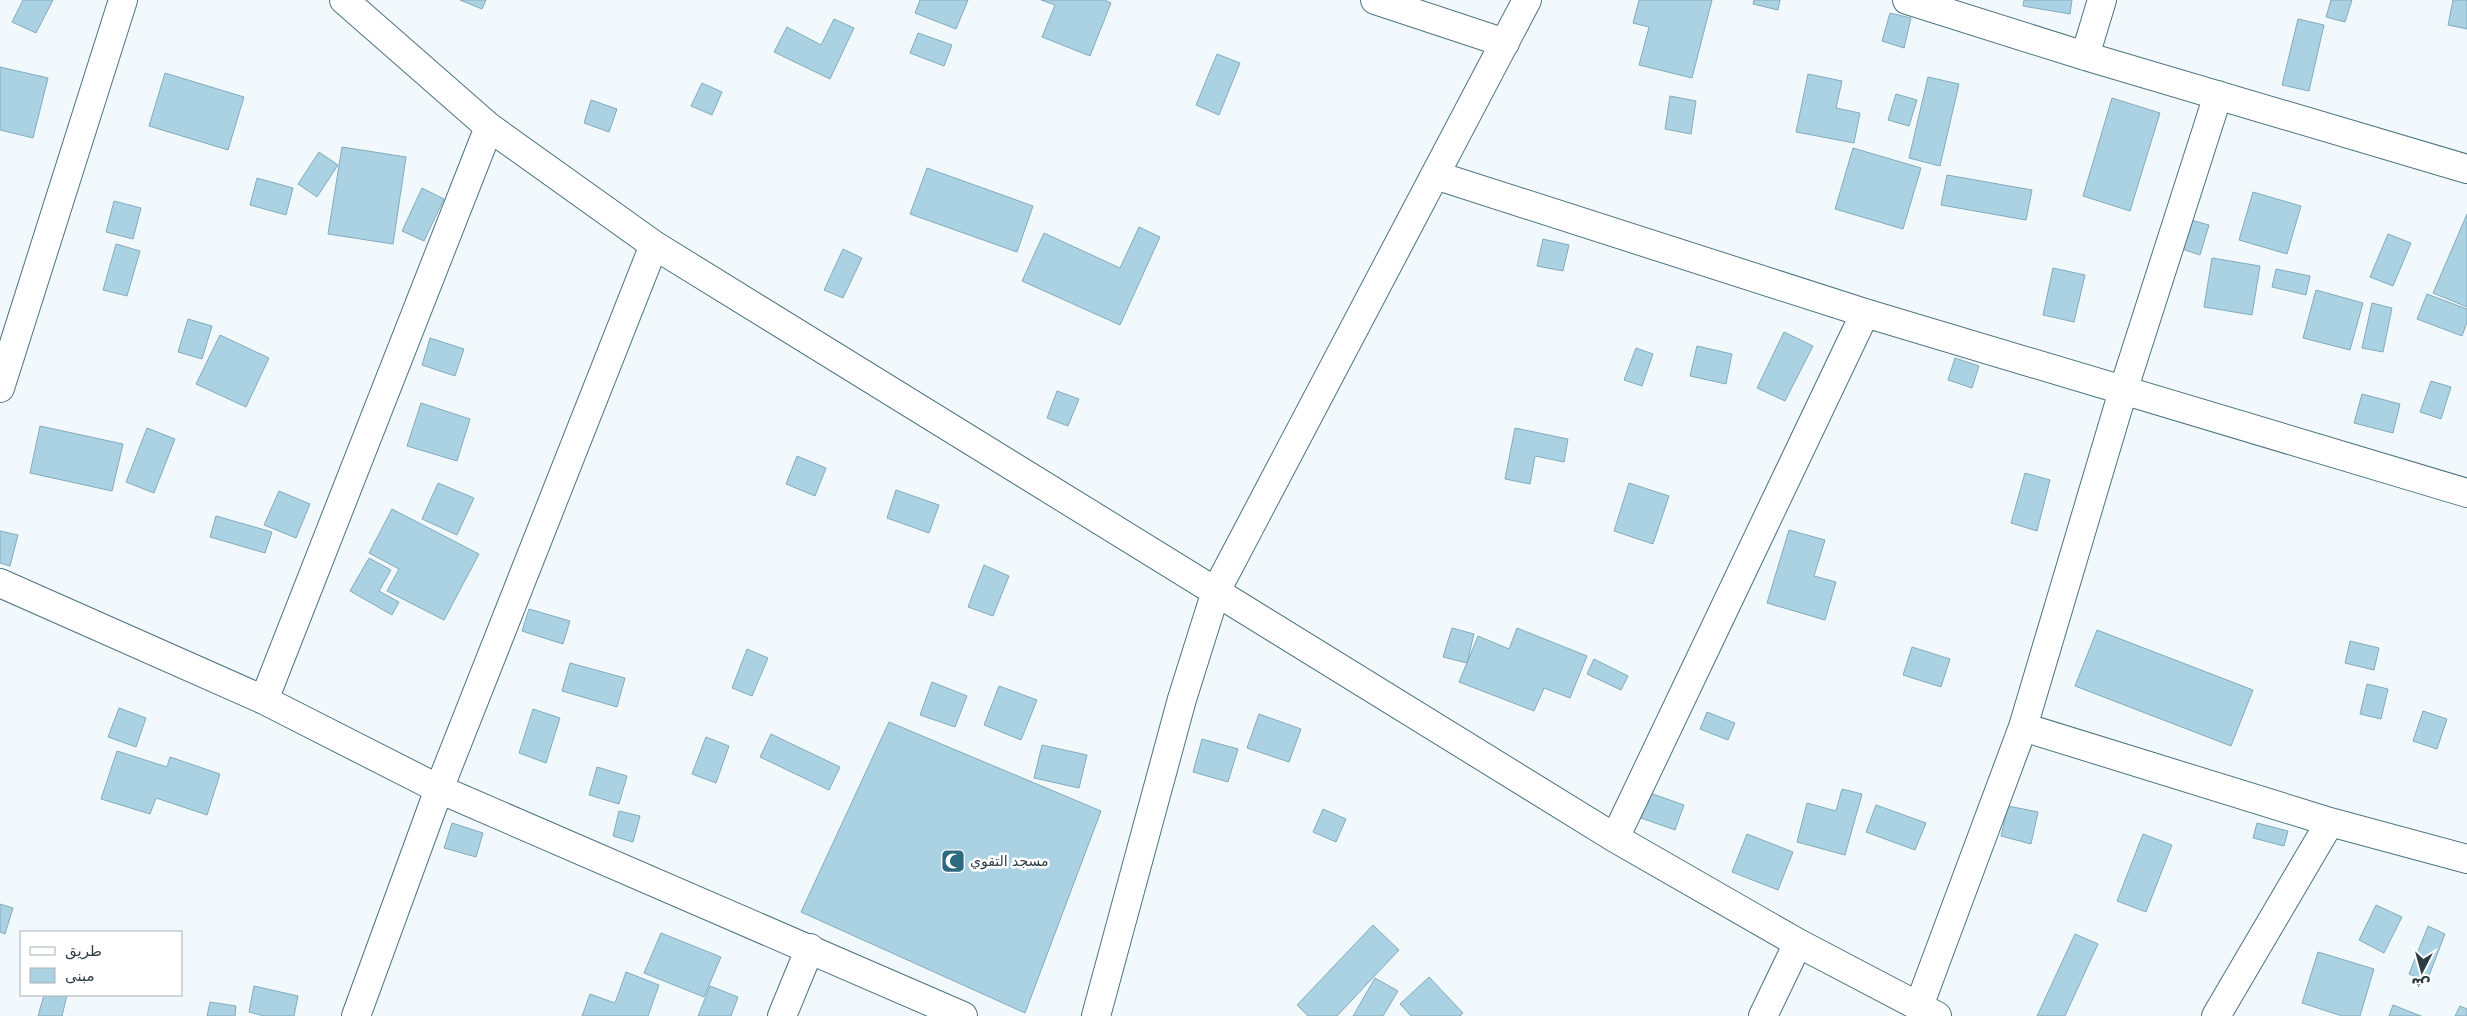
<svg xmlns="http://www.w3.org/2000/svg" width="2467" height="1016" font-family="'DejaVu Sans',Vazirmatn,sans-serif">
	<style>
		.building { fill: #aad2e3; stroke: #84abbb }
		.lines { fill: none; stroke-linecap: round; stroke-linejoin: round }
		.minor-casing { stroke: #4d7382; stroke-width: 30 }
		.minor { stroke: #fff; stroke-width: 28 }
		.labels { text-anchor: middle; stroke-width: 5; stroke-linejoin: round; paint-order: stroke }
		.poi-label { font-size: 14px; fill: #2d3d44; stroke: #fff; text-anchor: start }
	</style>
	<rect width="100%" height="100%" fill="#f1f9fd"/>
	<path class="building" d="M23 0H53L36 33 12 22Z
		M460 0H486L482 9Z
		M920 0H968L956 29 915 13Z
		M1041 0H1105L1111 3 1090 56 1042 37 1055 5Z
		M1639 0H1712L1692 78 1639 65 1649 27 1633 23Z
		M1754 0H1780L1778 10 1753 4Z
		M2024 0H2072L2070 14 2023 6Z
		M2331 0H2352L2345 22 2326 17Z
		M2453 0H2467V29L2448 25Z
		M1890 13 1911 18 1904 48 1882 41Z
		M834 19 854 28 830 79 774 52 787 27 821 45Z
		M2298 19 2324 25 2309 91 2282 85Z
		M918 33 952 45 944 66 910 53Z
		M1217 54 1240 63 1219 115 1196 105Z
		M0 67 48 78 33 138 0 130Z
		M165 73 244 97 228 150 149 126Z
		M1808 74 1842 81 1836 108 1860 113 1854 143 1796 132Z
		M1928 77 1959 84 1940 166 1909 158Z
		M702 83 722 92 712 115 691 106Z
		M1896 94 1917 100 1909 126 1888 120Z
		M1670 96 1696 101 1691 134 1665 129Z
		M2112 98 2160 113 2130 211 2083 196Z
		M591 100 617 109 609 132 584 123Z
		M342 147 406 157 393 244 328 234Z
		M1853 148 1921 168 1903 229 1835 209Z
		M319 152 338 165 317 197 298 184Z
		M927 168 1033 206 1017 252 910 214Z
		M1947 175 2032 190 2026 220 1941 205Z
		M257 178 293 188 286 215 250 205Z
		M422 188 444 199 424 241 402 231Z
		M2253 192 2301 206 2287 254 2239 240Z
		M114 201 141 208 133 239 106 232Z
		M2467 214V307L2433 293Z
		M2191 220 2209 225 2200 255 2182 249Z
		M1139 227 1160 237 1120 325 1022 281 1044 233 1120 268Z
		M2388 234 2411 243 2393 286 2370 277Z
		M1543 239 1569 245 1563 271 1537 266Z
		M116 244 140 251 127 296 103 290Z
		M843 249 862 258 843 298 824 290Z
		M2212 258 2260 266 2252 315 2204 307Z
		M2053 268 2085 275 2074 322 2043 315Z
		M2276 269 2310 276 2306 295 2272 287Z
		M2316 290 2363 303 2350 350 2303 338Z
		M2427 294 2467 309V322L2462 336 2417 319Z
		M2372 303 2392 308 2383 352 2362 348Z
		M188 319 212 326 202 359 178 352Z
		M1784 332 1813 346 1785 401 1757 388Z
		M220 335 269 358 246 407 196 384Z
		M430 338 464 349 455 376 422 365Z
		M1697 346 1732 354 1726 384 1690 376Z
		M1636 348 1653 354 1642 386 1624 380Z
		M1955 358 1979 366 1972 388 1948 380Z
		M2431 381 2451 387 2441 419 2420 412Z
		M1057 391 1079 399 1068 426 1047 418Z
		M2362 394 2400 404 2393 433 2354 423Z
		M421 403 470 419 457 461 407 446Z
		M40 426 123 444 112 491 30 473Z
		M147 428 175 439 154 493 126 482Z
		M1515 428 1568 439 1564 462 1535 456 1530 484 1505 479Z
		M797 456 826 468 815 496 786 484Z
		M2025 473 2050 480 2037 531 2011 523Z
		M438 483 474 498 457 535 422 519Z
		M1629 483 1669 496 1653 544 1614 531Z
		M896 490 939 505 929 533 887 518Z
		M279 491 310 504 296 538 264 525Z
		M392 509 479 554 444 620 387 591 399 569 369 553Z
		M216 516 272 532 265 553 210 537Z
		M1789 530 1825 540 1814 576 1836 582 1825 620 1767 603Z
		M0 531 18 535 10 566 0 563Z
		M369 558 391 570 379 591 399 602 392 615 350 591Z
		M984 565 1009 576 993 616 968 607Z
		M529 609 570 621 563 644 522 631Z
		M1452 628 1474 634 1467 663 1443 657Z
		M1517 628 1587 656 1570 698 1544 688 1534 711 1459 682 1478 636 1509 649Z
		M2097 630 2253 690 2231 746 2075 686Z
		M2350 641 2379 648 2374 670 2345 663Z
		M1912 647 1950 659 1941 687 1903 675Z
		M747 649 768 658 752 696 732 688Z
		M1594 659 1628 676 1621 690 1587 674Z
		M570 663 625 678 617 707 562 691Z
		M932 682 967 696 955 727 920 715Z
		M2367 684 2388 689 2381 719 2360 714Z
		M999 686 1037 700 1021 740 984 725Z
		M119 708 146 718 136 747 108 737Z
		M533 709 560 718 546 763 519 753Z
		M2423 711 2447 719 2437 749 2413 741Z
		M1707 712 1735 723 1728 740 1700 729Z
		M1259 714 1301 729 1289 762 1247 748Z
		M889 722 1101 811 1025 1013 801 912Z
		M771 734 840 767 829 790 760 757Z
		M706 737 729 746 716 783 692 774Z
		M1202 739 1238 749 1228 782 1193 772Z
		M1042 745 1087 755 1079 788 1034 778Z
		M117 751 167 767 170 757 220 774 207 815 156 798 150 814 101 799Z
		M597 767 627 776 619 804 589 795Z
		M1842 789 1862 794 1845 855 1797 842 1807 803 1836 811Z
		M1650 793 1684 805 1675 830 1641 818Z
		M1876 805 1926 823 1915 850 1866 832Z
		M2008 806 2038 812 2031 844 2001 836Z
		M1323 809 1346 819 1336 842 1313 832Z
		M619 811 640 816 633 842 613 836Z
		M452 823 483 833 476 857 444 848Z
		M2257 823 2288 831 2284 846 2253 838Z
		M1747 834 1793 852 1778 890 1732 872Z
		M2143 834 2172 845 2146 912 2117 901Z
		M0 904 13 908 5 934 0 932Z
		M2376 905 2402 917 2384 953 2359 940Z
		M1373 925 1399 950 1337 1016H1308L1297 1005Z
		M2428 926 2445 934 2427 981 2409 974Z
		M661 933 721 957 704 997 644 973Z
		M2075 934 2098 944 2065 1016H2037Z
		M2318 952 2374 969 2360 1016H2342L2302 1003Z
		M626 972 659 985 648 1016H582L590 994 615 1003Z
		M1429 977 1463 1013 1460 1016H1411L1400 1004Z
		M1375 978 1398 991 1383 1016H1353Z
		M254 986 298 996 294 1016H264L249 1012Z
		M710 986 738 997 731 1016H698Z
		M44 995H67L62 1016H38Z
		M210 1002 236 1006 235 1016H207Z
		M2393 1005 2421 1016H2389Z
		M2460 1006 2467 1009V1016H2455Z"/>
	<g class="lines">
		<g class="minor-casing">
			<path id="minor" d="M344 0 489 127 654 245 1615 838 1798 943 1937 1016
				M1375 0 1505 43
				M1907 0 2085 56 2467 169
				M2085 56 2102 0
				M1435 175 1865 313 2467 493
				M0 388 123 0
				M0 583 264 700 439 789 963 1016
				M264 700 489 127
				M2023 727 2330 822 2467 859
				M1615 838 1865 313
				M1919 1006 2023 727 2123 391 2218 95
				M356 1016 439 789 654 245
				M782 1016 810 948
				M1096 1016 1182 699 1216 591 1527 0
				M1763 1016 1798 943
				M2216 1016 2330 822"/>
		</g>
		<use href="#minor" class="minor"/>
	</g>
	<defs>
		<g id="mosque-square" transform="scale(1.25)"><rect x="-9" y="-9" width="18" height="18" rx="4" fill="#2d6a81" stroke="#fff"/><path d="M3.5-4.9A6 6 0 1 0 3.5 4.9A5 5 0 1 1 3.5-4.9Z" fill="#fff"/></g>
	</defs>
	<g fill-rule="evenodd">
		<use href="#mosque-square" x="953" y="861"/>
	</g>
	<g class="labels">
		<g class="poi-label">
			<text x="970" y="866">مسجد التقوي</text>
		</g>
	</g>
	<rect x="20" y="931" width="162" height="65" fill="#ffffff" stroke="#abb1b4"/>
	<rect x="30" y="947" width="25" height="8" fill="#ffffff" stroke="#abb1b4"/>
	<text x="65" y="956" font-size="15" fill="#2d3d44">طريق</text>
	<rect x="30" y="968" width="25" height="15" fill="#aad2e3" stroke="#abb1b4"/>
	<text x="65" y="981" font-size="15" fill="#2d3d44">مبنى</text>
	<g transform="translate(2422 971) rotate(186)" stroke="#ffffff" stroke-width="4" paint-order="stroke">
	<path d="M0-4L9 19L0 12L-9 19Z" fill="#2d3d44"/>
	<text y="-8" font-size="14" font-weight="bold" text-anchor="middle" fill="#2d3d44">ش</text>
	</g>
</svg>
